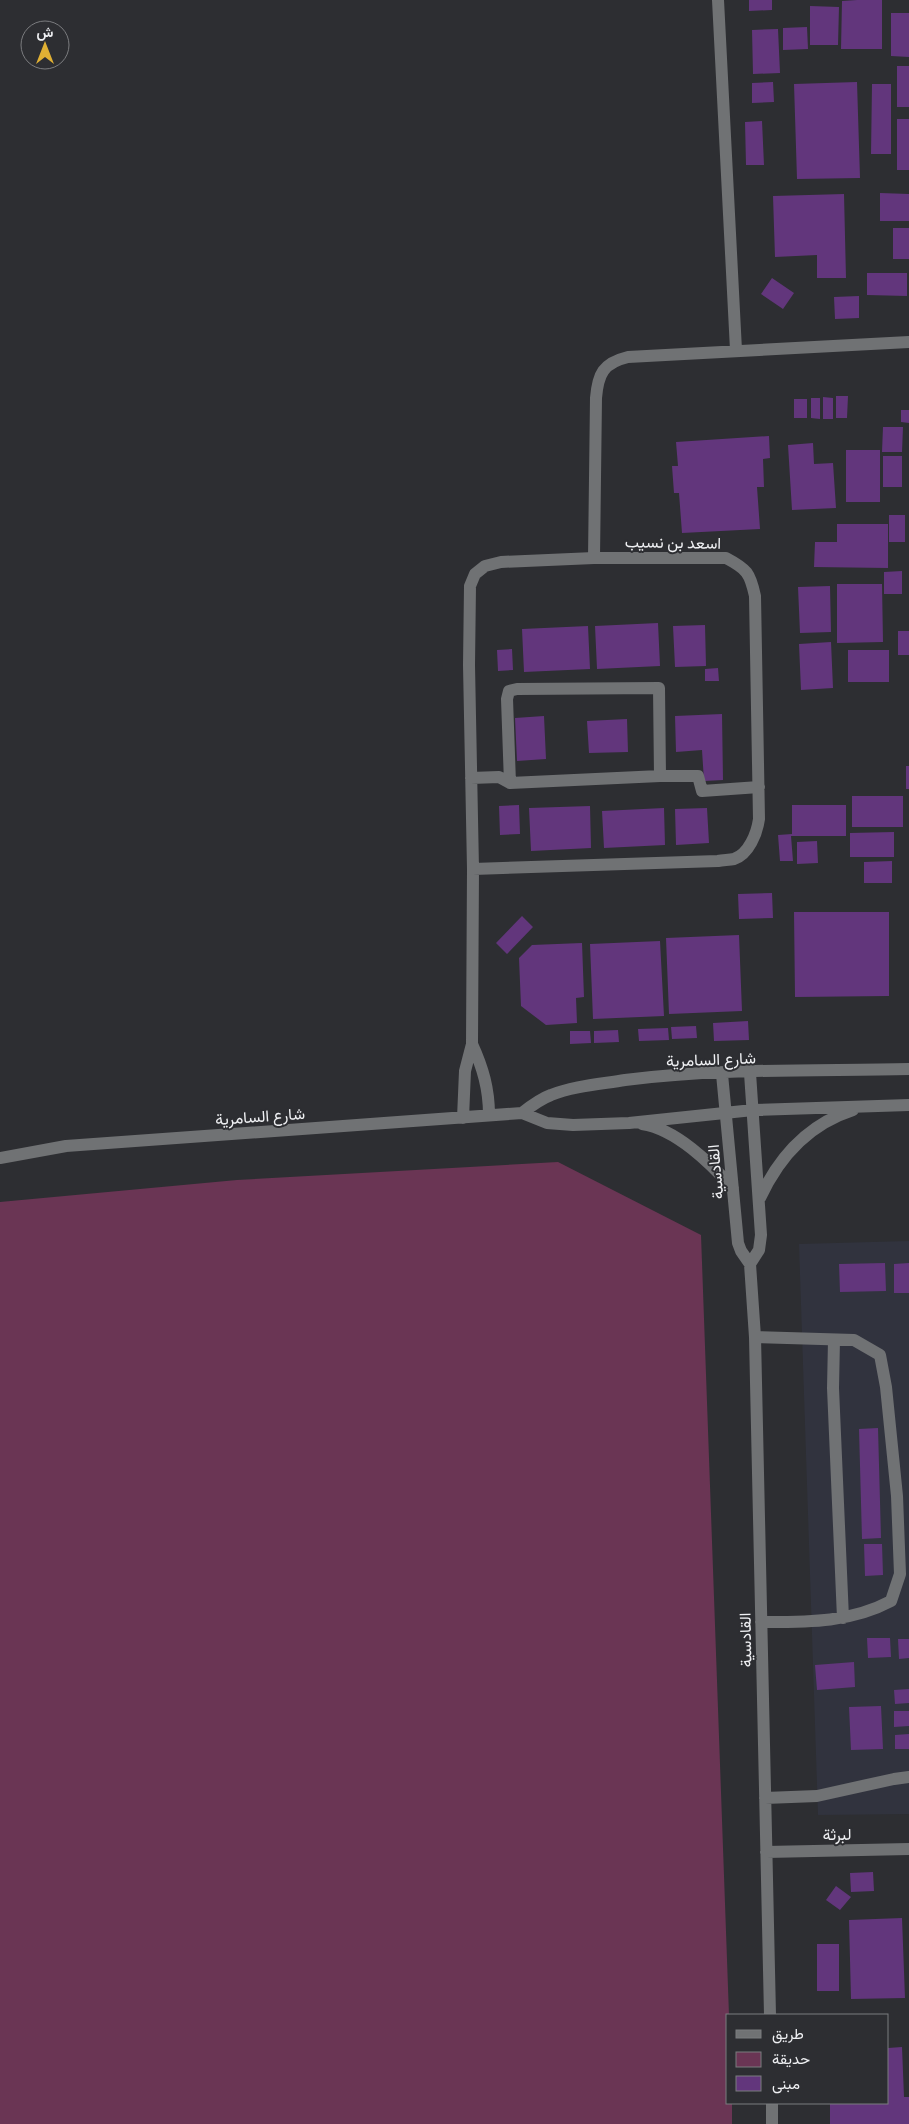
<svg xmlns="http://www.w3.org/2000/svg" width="909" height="2124" font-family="'Zilla Slab',Vazirmatn,serif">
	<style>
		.built { fill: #31333e }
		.green { fill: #6a3554 }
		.building { fill: #62367c }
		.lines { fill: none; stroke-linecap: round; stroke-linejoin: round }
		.minor { stroke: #707274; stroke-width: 12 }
		.labels { text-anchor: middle; stroke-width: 4; stroke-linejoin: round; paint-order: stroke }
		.street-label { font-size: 16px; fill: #eff0f3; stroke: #2d2e32 }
	</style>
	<rect width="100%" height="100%" fill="#2d2e32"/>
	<path class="built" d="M909 1241V1814L818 1815 799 1244Z"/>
	<path class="green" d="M558 1162 701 1235 729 2015 728 2103H732V2124H0V1202L237 1180Z"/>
	<path class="building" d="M749 0H772V10L749 11Z
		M857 0H882V49H841L842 1Z
		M810 6 839 7 838 45H810Z
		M891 13H909V57L891 56Z
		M807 27 808 49 783 50V28Z
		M778 29 780 73 753 74 752 30Z
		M897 66H909V107H897Z
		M773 82 774 102 752 103V83Z
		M857 82 860 178 797 179 794 84Z
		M872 84H891V154H871Z
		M897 119H909V170H897Z
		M762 121 764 165H746L745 122Z
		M880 193 909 194V221H880Z
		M844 194 846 278H817V255L775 257 773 196Z
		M893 228H909V259H893Z
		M867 273H907V296L867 295Z
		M772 278 794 293 783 309 761 294Z
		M859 296V318L835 319 834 297Z
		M836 396H848L847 418H836Z
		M823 397 833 398V419H823Z
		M811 398H820V419L811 418Z
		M794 399H807V418H794Z
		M901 410H909V423L901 422Z
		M883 427H903L902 452H882Z
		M769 436 770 458 763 459 764 487H757L760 529 682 533 679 493H674L672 466H678L676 442Z
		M813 443 814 464 833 463 836 508 792 510 788 445Z
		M846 450H880V502H846Z
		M883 456H902V487H883Z
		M889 515H905V542H889Z
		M837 524H888V568L814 567 815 542H837Z
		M902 571V594H884V572Z
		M837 584H882L883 642 837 643Z
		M830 586 831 632 800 633 798 587Z
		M658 623 660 666 597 669 595 626Z
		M705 625 706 666 675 667 673 626Z
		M588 626 590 669 524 672 522 629Z
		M898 631H909V655H898Z
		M831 642 833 688 801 690 799 644Z
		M512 649 513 670 498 671 497 650Z
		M848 650H889V682H848Z
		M718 668 719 681H705V669Z
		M722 714 723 780 704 781 702 750 676 752 675 716Z
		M544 716 546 759 517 761 515 718Z
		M627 719 628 752 589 753 587 721Z
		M906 766H909V789H906Z
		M852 796H903V827H852Z
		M519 805 520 834 500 835 499 806Z
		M792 805H846V836H791L793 861H780L778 835 792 834Z
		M590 806 591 848 531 851 529 808Z
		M664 808 665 845 604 848 602 811Z
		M707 808 709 843 676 845 675 809Z
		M894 832V857H850V833Z
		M817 841 818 863 797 864V842Z
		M892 861V883H864V862Z
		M772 893 773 918 739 919 738 894Z
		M794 912H889V996L795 997Z
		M522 916 533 927 507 954 496 943Z
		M739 935 742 1011 669 1014 666 938Z
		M660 941 664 1016 593 1019 590 944Z
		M582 943 584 997 576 998 577 1023 546 1025 521 1006 519 958 532 945Z
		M748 1021 749 1040 714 1041 713 1023Z
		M696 1026 697 1038 672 1039 671 1027Z
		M668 1028 669 1040 639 1041 638 1029Z
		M618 1030 619 1042 594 1043V1031Z
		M570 1031H590L591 1043 570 1044Z
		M885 1263 886 1291 840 1292 839 1264Z
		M909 1263V1293H894V1264Z
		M878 1428 881 1538 862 1539 859 1429Z
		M864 1544H882L883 1575 865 1576Z
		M867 1638H890L891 1657 868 1658Z
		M898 1639H909V1658L899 1659Z
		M854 1662 855 1687 817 1690 815 1665Z
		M909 1689V1703L895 1704 894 1690Z
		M881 1706 883 1749 851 1750 849 1707Z
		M894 1711H909V1726L894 1727Z
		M909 1734V1749H895V1735Z
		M873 1872 874 1891 851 1892 850 1873Z
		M836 1886 851 1897 840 1910 826 1900Z
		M902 1918 905 1998 851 1999 849 1920Z
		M817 1944H839V1991H817Z
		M902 2047 904 2097H909V2124H830V2103H888V2048Z"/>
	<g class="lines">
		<path class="minor" d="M718 0 736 350
			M471 778 499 777 510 783 660 776H698L702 791 759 787
			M510 783 507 699 509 691 517 689 659 688 660 776
			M473 869 718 861C723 860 729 860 734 859 749 854 757 833 759 819L755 596C750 573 747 569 726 558H594L596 398C598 374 603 363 628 357L909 342
			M472 1044C483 1068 489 1089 489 1115
			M750 1073 761 1235 759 1250 750 1264
			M722 1074 738 1243 741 1251 750 1264 755 1337 770 2015
			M522 1113C531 1106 540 1099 551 1095 573 1086 601 1084 625 1080 718 1068 815 1071 909 1069
			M463 1118 465 1071 472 1044 473 869 469 665 470 586 475 574 485 566 501 562 594 558
			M642 1124C676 1129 710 1163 733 1188
			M0 1158 66 1146 522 1113 547 1123 573 1125 629 1123 753 1110 909 1105
			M760 1198C779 1157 809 1124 853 1110
			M755 1337 854 1340 880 1355 886 1387 897 1496 900 1574 891 1601C850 1623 806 1622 761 1622
			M834 1340 833 1388 843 1618
			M765 1798 817 1796 894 1779 909 1777
			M766 1852 909 1849
			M772 2103V2124"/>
	</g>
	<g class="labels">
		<g class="street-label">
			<text transform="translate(673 542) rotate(1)" y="6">اسعد بن نسيب</text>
			<text transform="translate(711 1059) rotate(-2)" y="6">شارع السامرية</text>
			<text transform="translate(260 1116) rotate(-4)" y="6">شارع السامرية</text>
			<text transform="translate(715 1172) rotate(-95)" y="6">القادسية</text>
			<text transform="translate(745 1640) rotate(-91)" y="6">القادسية</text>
			<text transform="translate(837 1834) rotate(-1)" y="6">لبرثة</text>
		</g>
	</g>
	<rect x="726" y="2014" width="162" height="90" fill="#2d2e32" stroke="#7b7c7f"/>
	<rect x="736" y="2030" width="25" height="8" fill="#707274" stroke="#7b7c7f"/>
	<text x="772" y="2039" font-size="15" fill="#eff0f3">طريق</text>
	<rect x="736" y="2052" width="25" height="15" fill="#6a3554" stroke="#7b7c7f"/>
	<text x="772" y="2064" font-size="15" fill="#eff0f3">حديقة</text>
	<rect x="736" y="2076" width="25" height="15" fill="#62367c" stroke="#7b7c7f"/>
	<text x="772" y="2089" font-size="15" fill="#eff0f3">مبنى</text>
	<g transform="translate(45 45)"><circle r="24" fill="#2d2e32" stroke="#7b7c7f"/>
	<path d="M0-4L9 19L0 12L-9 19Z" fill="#e0b034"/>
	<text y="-8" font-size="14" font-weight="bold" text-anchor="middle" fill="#eff0f3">ش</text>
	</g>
</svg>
